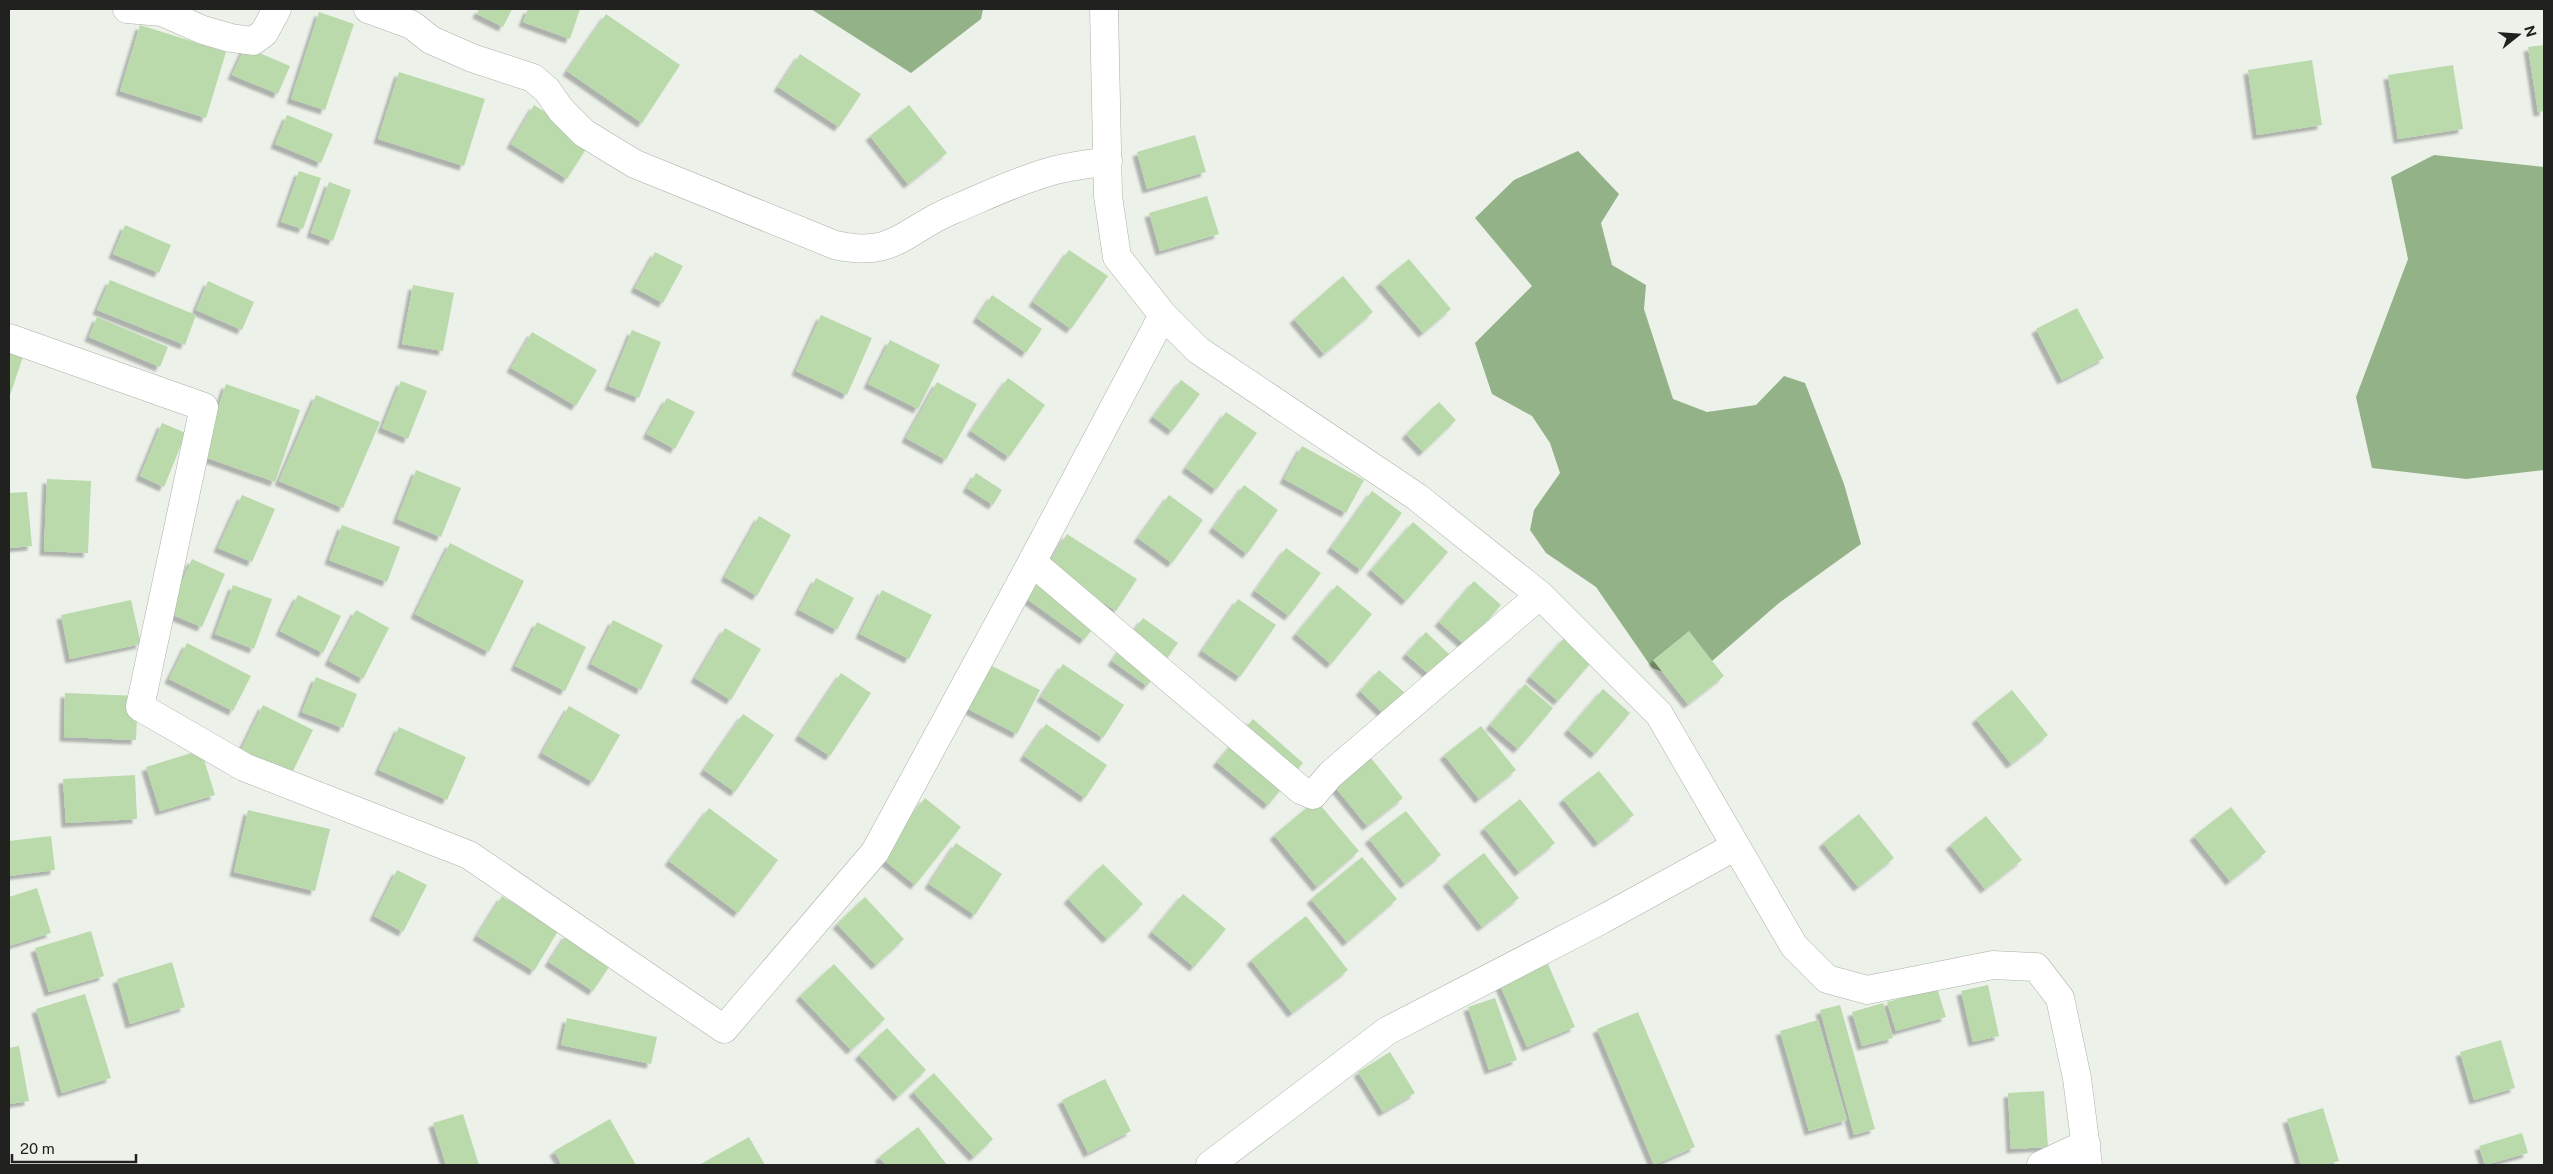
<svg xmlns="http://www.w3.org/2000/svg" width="2553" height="1174" font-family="'Public Sans',sans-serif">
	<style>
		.water { fill: #94b287 }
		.building { fill: #badaac; filter: url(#shadow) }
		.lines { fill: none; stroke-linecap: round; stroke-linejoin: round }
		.minor-casing { stroke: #acb0aa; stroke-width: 29 }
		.minor { stroke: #fff; stroke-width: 28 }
	</style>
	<defs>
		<filter id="shadow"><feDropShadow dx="-4.5" dy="4.5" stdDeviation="1" flood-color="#0004"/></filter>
	</defs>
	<rect width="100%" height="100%" fill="#ecf1ea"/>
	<path class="water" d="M811 9H983L981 19 911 73Z
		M1578 151 1619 194 1601 223 1612 265 1646 285 1644 309 1673 399 1707 412 1756 405 1784 376 1805 383 1844 484 1861 544 1779 603 1704 668 1681 678 1652 668 1596 587 1546 553 1530 530 1534 510 1560 473 1550 443 1532 416 1492 394 1475 343 1532 286 1475 218 1514 180Z
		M2434 155 2544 167V470L2466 479 2372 468 2356 397 2408 259 2391 177Z"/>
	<path class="building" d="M479 9H512L503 27 477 14Z
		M528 9H580L570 39 523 22Z
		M319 12 354 24 325 110 291 99Z
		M606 14 680 65 642 123 567 71Z
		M140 25 226 52 206 118 120 91Z
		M2544 45V111L2538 112 2528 47Z
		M245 47 290 66 278 94 232 75Z
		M800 54 861 94 839 127 778 87Z
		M2312 60 2322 125 2257 135 2248 70Z
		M2453 65 2463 129 2398 139 2388 75Z
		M399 72 485 99 464 166 378 139Z
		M534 105 591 141 567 179 511 144Z
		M909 105 947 153 908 184 870 136Z
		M287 115 333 134 321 163 275 144Z
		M1195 135 1206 172 1147 189 1137 152Z
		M299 171 321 178 303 229 281 222Z
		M329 182 351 190 333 241 311 233Z
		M1207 196 1219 234 1160 251 1149 213Z
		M125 225 171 245 159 273 113 254Z
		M1069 250 1108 276 1071 329 1033 302Z
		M655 252 683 266 663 303 635 288Z
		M1409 259 1451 309 1423 333 1380 283Z
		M1343 276 1373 312 1324 354 1294 319Z
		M110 280 196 315 185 345 97 310Z
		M208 281 254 302 242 330 196 310Z
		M413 285 454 293 443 351 402 344Z
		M992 295 1042 329 1026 353 977 318Z
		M2077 308 2104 358 2062 380 2036 329Z
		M821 315 872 338 847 395 796 371Z
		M97 317 168 347 160 367 89 337Z
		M632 330 661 342 639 398 609 386Z
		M532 332 597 370 576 406 511 368Z
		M890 340 940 365 918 409 868 384Z
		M9 349 24 354 9 398Z
		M1008 378 1045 405 1009 457 971 431Z
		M1181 380 1200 394 1172 431 1153 417Z
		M401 381 427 391 408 439 382 428Z
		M937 382 977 404 946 460 906 438Z
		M226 384 300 410 275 482 202 456Z
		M316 395 380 422 343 508 279 481Z
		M667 398 695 412 675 449 647 434Z
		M1439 402 1456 420 1423 452 1406 434Z
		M1226 412 1257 433 1216 490 1186 468Z
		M162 423 186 433 164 487 140 476Z
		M1302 446 1364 480 1346 513 1284 479Z
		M416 470 461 488 441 537 397 519Z
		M976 473 1002 490 993 505 967 488Z
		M47 479 91 481 88 553 44 551Z
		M1244 485 1278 510 1247 554 1213 528Z
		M1372 491 1402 513 1361 570 1331 548Z
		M27 492 32 546 9 548V493Z
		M242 495 275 509 252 562 218 548Z
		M1169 495 1203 520 1172 563 1138 538Z
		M759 516 791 535 757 596 725 577Z
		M1413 522 1448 552 1406 601 1371 570Z
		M342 525 400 547 387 582 329 560Z
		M1067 534 1137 579 1116 611 1047 566Z
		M450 543 524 581 489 652 415 614Z
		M1286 548 1321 573 1289 616 1255 591Z
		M192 559 225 574 202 627 168 613Z
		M816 578 854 598 837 630 799 610Z
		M1036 579 1096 624 1084 640 1023 596Z
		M1474 581 1501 605 1466 646 1439 622Z
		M233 585 272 599 254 649 215 634Z
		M1337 585 1372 614 1331 664 1296 634Z
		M882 590 932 615 909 659 860 634Z
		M298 595 341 616 323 653 280 631Z
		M1238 599 1276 625 1240 677 1202 651Z
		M131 600 141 644 70 659 61 615Z
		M356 610 389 628 363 679 329 661Z
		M1143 618 1178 643 1147 686 1112 661Z
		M613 620 663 645 641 690 591 664Z
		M537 622 586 647 565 691 515 666Z
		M725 628 761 649 731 700 695 678Z
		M1689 631 1724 676 1688 704 1653 660Z
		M1426 632 1451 656 1432 677 1406 654Z
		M1565 637 1593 660 1558 701 1530 677Z
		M187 643 251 676 233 711 169 679Z
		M1063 664 1124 705 1103 738 1041 697Z
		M990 665 1040 690 1017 734 968 709Z
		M1379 670 1405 693 1385 715 1360 691Z
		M841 673 871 693 830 756 799 736Z
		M316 677 357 694 343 728 302 712Z
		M1525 684 1553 708 1518 749 1490 725Z
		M1603 689 1630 713 1595 754 1568 730Z
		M2012 690 2048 735 2011 764 1976 719Z
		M65 693 138 696 136 740 64 737Z
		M263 705 313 730 291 775 241 750Z
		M569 706 620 735 593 782 542 753Z
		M743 714 774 735 735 792 704 770Z
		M1253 719 1303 763 1268 805 1217 762Z
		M1046 724 1107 765 1085 798 1024 756Z
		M1481 726 1516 770 1479 799 1444 755Z
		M399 727 466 757 447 800 379 770Z
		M201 750 215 795 160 811 146 767Z
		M1367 753 1403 798 1367 826 1331 782Z
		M1599 771 1634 815 1598 843 1563 799Z
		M135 775 137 819 66 823 63 779Z
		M925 798 961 827 915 885 879 856Z
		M1520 799 1555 843 1519 872 1484 828Z
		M1316 800 1359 851 1317 887 1274 835Z
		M2231 807 2266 852 2230 881 2194 836Z
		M709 808 778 860 738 913 669 861Z
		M248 810 330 829 315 891 234 872Z
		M1406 811 1441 855 1405 884 1369 839Z
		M1859 814 1894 858 1858 887 1823 843Z
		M1986 816 2022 860 1985 889 1950 845Z
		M51 836 55 870 9 876V841Z
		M956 843 1002 874 975 915 929 884Z
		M1484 853 1519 898 1482 927 1447 882Z
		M1362 857 1397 899 1347 942 1311 899Z
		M1103 864 1143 904 1107 939 1068 899Z
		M397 870 427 885 403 932 374 916Z
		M37 888 51 933 9 946V897Z
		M1183 894 1226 929 1194 967 1152 932Z
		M502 896 558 931 534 971 477 936Z
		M865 897 904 939 876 965 837 924Z
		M1306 916 1348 970 1292 1013 1251 960Z
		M91 931 104 976 49 992 35 948Z
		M567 934 611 964 593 991 549 962Z
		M172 962 185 1007 130 1024 117 979Z
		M834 964 885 1019 851 1050 800 996Z
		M1548 964 1575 1027 1527 1047 1500 985Z
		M1988 985 1999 1036 1973 1042 1961 991Z
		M1937 988 1946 1017 1896 1031 1887 1002Z
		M85 994 111 1078 62 1093 36 1009Z
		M1495 998 1517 1060 1489 1070 1468 1007Z
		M1883 1003 1893 1038 1862 1046 1852 1012Z
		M1840 1005 1875 1129 1854 1135 1820 1010Z
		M1638 1012 1695 1147 1654 1165 1597 1029Z
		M567 1018 657 1037 651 1064 561 1045Z
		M1818 1020 1847 1120 1809 1131 1780 1031Z
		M887 1028 926 1070 898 1097 859 1055Z
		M2501 1040 2515 1088 2474 1100 2460 1052Z
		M19 1046 29 1101 9 1104V1048Z
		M1390 1052 1415 1093 1383 1112 1358 1072Z
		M934 1073 993 1139 974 1157 913 1092Z
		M1105 1079 1131 1131 1088 1153 1062 1100Z
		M2044 1091 2048 1147 2011 1149 2008 1093Z
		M2323 1108 2339 1161 2324 1165H2301L2287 1119Z
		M463 1114 479 1165H446L433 1123Z
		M610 1119 636 1165H562L554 1151Z
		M918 1127 947 1165H886L879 1157Z
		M2522 1133 2528 1153 2485 1165 2479 1146Z
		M749 1137 765 1165H699Z"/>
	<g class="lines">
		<g class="minor-casing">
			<path id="minor" d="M127 9 162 12 203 30 231 38 253 41 264 33 277 9
				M368 9 412 25 431 40 472 58 533 78 547 90 561 110 584 133 635 164 835 245C896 259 906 228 955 209 986 196 1019 180 1052 171 1070 166 1090 164 1108 161
				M1104 9 1108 196 1117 257 1163 315 1198 350 1417 497 1540 595 1659 714 1794 946 1827 979 1867 990 1993 965 2036 967 2060 998 2077 1078 2088 1165
				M9 338 204 407 140 707 244 767 469 855 724 1029 875 852 1032 562 1163 315
				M1032 562 1301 790 1313 795 1331 774 1540 595
				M1210 1165 1387 1031 1601 920 1736 846
				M2041 1165 2086 1144"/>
		</g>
		<use href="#minor" class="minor"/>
	</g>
	<rect width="2553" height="1174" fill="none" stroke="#212220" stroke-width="20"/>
	<g transform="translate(2518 35) rotate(73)" stroke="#ecf1ea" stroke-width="4" paint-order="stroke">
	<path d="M0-4L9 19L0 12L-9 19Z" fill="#212220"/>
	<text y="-8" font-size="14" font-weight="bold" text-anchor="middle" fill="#212220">N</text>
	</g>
	<path d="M12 1154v8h124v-8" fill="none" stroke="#212220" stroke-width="2.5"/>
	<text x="20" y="1154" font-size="15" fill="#212220" stroke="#ecf1ea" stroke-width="4" paint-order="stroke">20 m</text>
</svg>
